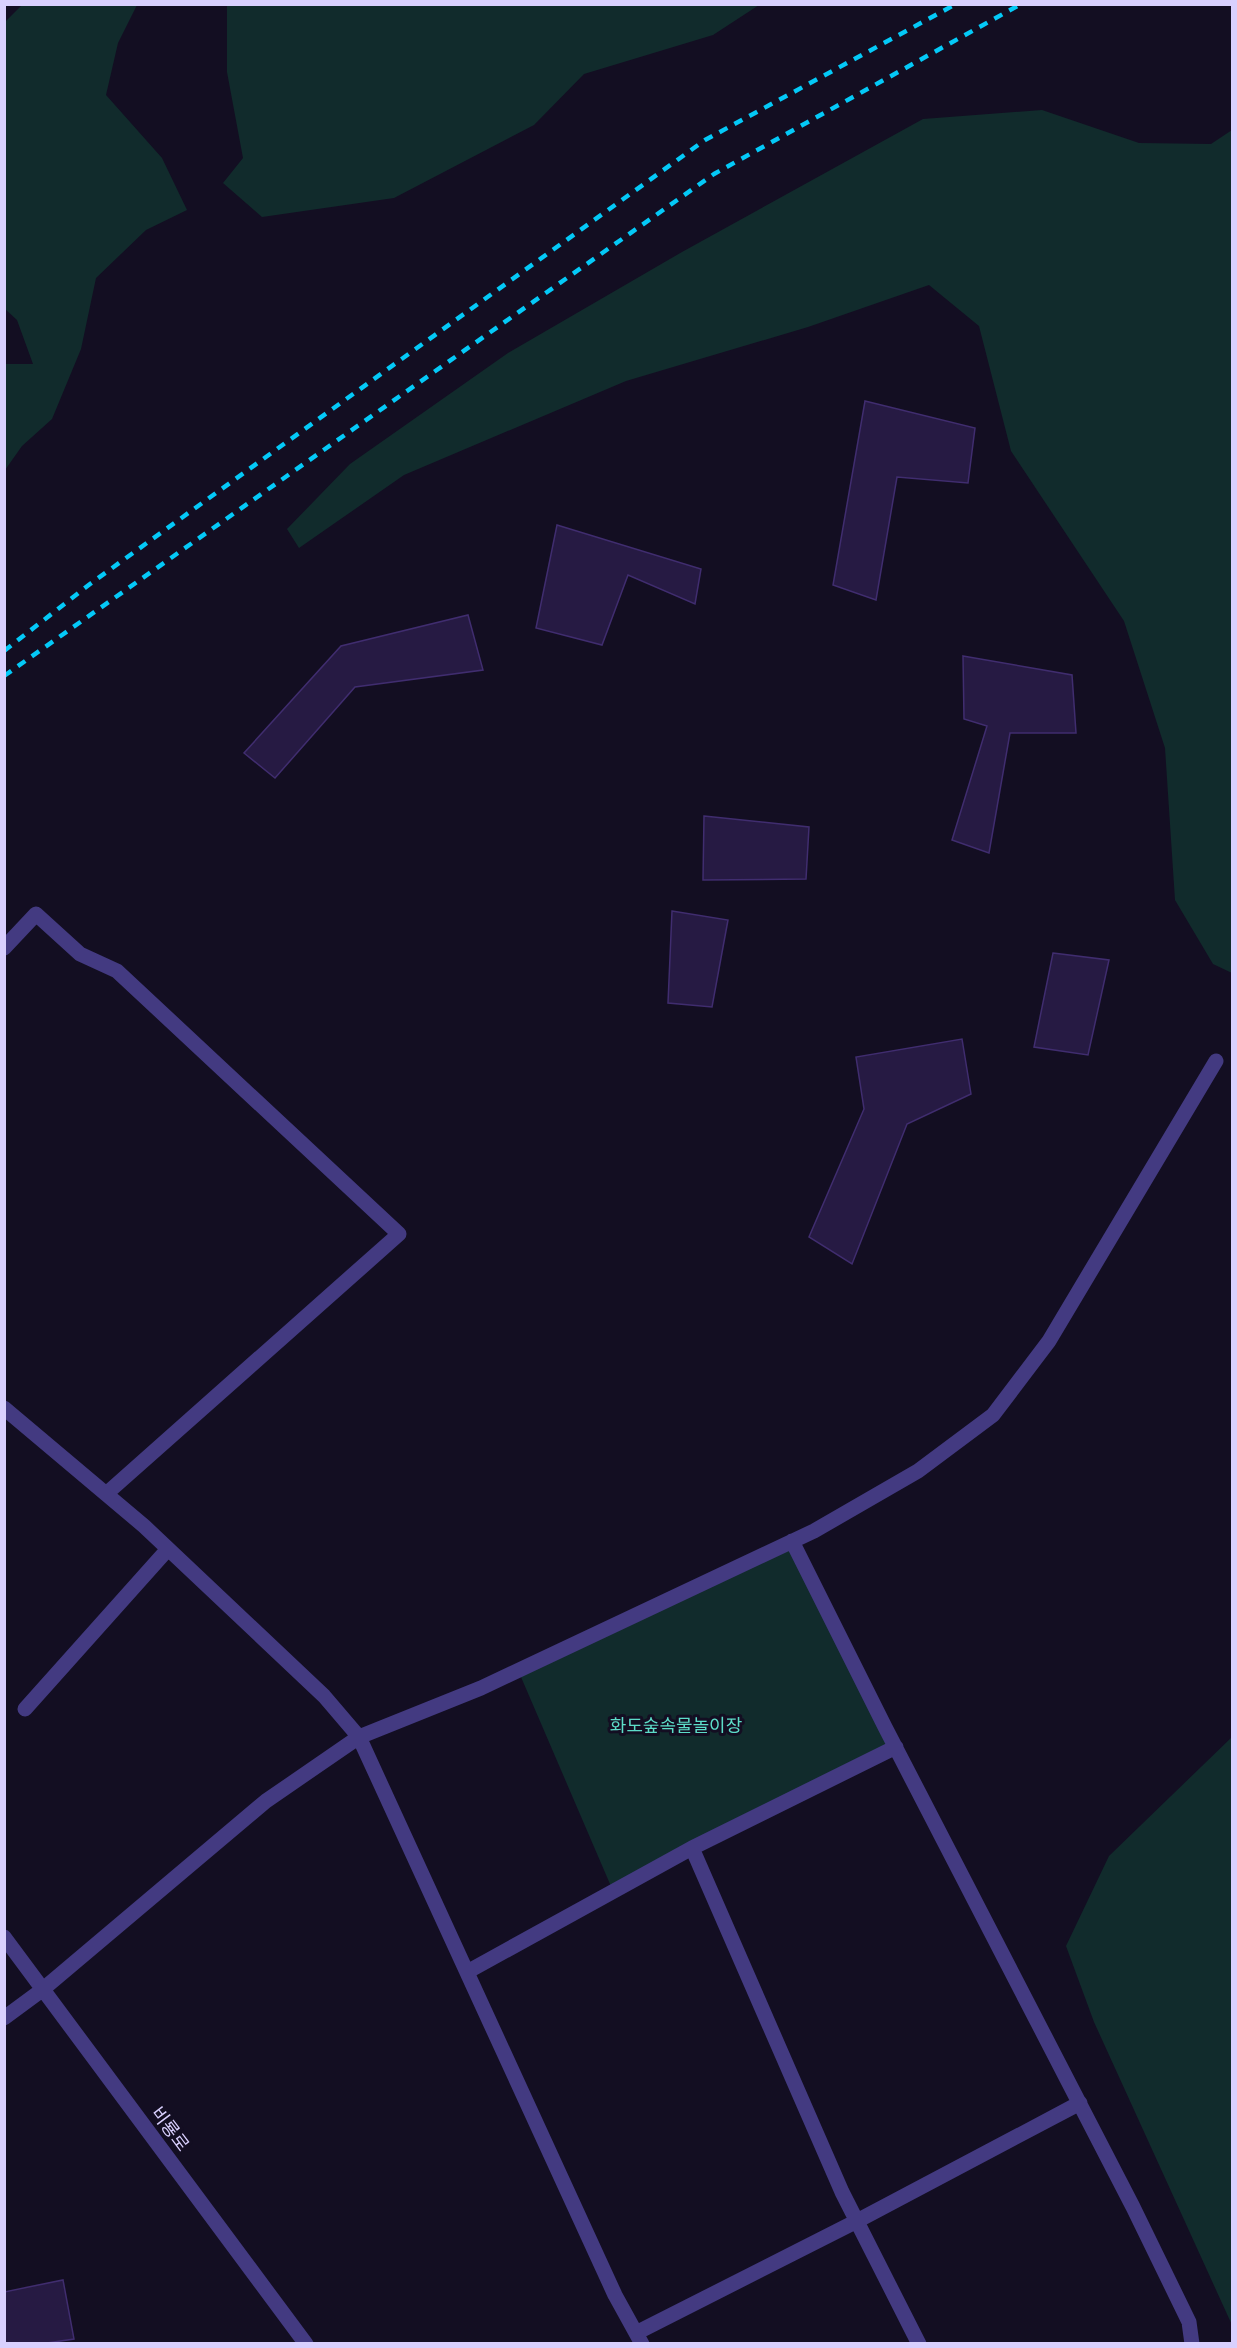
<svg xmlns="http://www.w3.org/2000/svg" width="1237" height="2348" font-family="'Fira Sans Condensed','Noto Sans KR',sans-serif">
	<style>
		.green { fill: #112b2c }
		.building { fill: #261a43; stroke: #402d6f; stroke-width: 1.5 }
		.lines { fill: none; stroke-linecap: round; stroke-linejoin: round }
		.minor { stroke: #433a81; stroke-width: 15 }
		.rail { stroke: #04c9f7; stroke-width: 4.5; stroke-dasharray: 9 8; stroke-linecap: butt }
		.labels { text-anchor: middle; stroke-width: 6; stroke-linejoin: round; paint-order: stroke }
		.park-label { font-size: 18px; fill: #5dddc9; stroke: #130e22 }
		.street-label { font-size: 18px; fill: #d9d0fe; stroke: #130e22 }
	</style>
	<rect width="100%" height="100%" fill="#130e22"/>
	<path class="green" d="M22 5H137L118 43 106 95 162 158 187 210 146 230 96 278 81 349 52 419 22 446 5 470V364H33L17 320 4 308 5 22Z
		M227 5V4L759 5 713 35 584 74 534 125 394 198 262 217 223 183 243 158 227 72Z
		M1042 110 1139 143 1211 144 1232 130V973L1213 964 1175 900 1165 748 1124 621 1011 451 979 326 929 285 808 327 626 381 404 475 299 548 287 529 350 464 508 353 682 252 923 119Z
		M792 1541 896 1747 613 1891 518 1670Z
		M1232 1737V2325L1094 2022 1066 1946 1109 1856Z"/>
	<path class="building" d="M865 401 975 428 968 483 897 477 876 600 833 585Z
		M557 525 701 569 695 604 628 575 602 645 536 628Z
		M468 615 483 670 355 687 275 778 244 753 341 646Z
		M963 656 1072 675 1076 733H1010L989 853 952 840 987 726 964 719Z
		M704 816 809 827 806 879 703 880Z
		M672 911 728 920 712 1007 668 1003Z
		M1053 953 1109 960 1088 1055 1034 1047Z
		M962 1039 971 1094 907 1124 852 1264 809 1237 864 1109 856 1057Z
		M63 2280 74 2339 40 2344H4V2292Z"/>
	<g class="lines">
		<path class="minor" d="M4 948 36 914 80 954 117 971 399 1234 106 1494
			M4 1408 144 1526 324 1696 359 1737 615 2295 642 2344
			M792 1541 885 1727 1133 2207 1189 2322 1192 2344
			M25 1709 168 1549
			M692 1848 842 2192 919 2344
			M4 1937 306 2344
			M467 1972 692 1848 896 1747
			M4 2018 42 1990 266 1801 359 1737 481 1688 814 1531 918 1471 993 1415 1049 1341 1216 1061
			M636 2333 857 2221 1080 2103"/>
		<path class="rail" d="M4 651 90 584 705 140 956 4
			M4 676 714 174 1021 4"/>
	</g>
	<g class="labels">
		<g class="park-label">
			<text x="676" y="1732">화도숲속물놀이장</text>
		</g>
		<g class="street-label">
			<text transform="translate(170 2129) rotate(53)" y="6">비룡로</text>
		</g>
	</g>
	<rect width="1237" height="2348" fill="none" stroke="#d9d0fe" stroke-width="12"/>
</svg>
